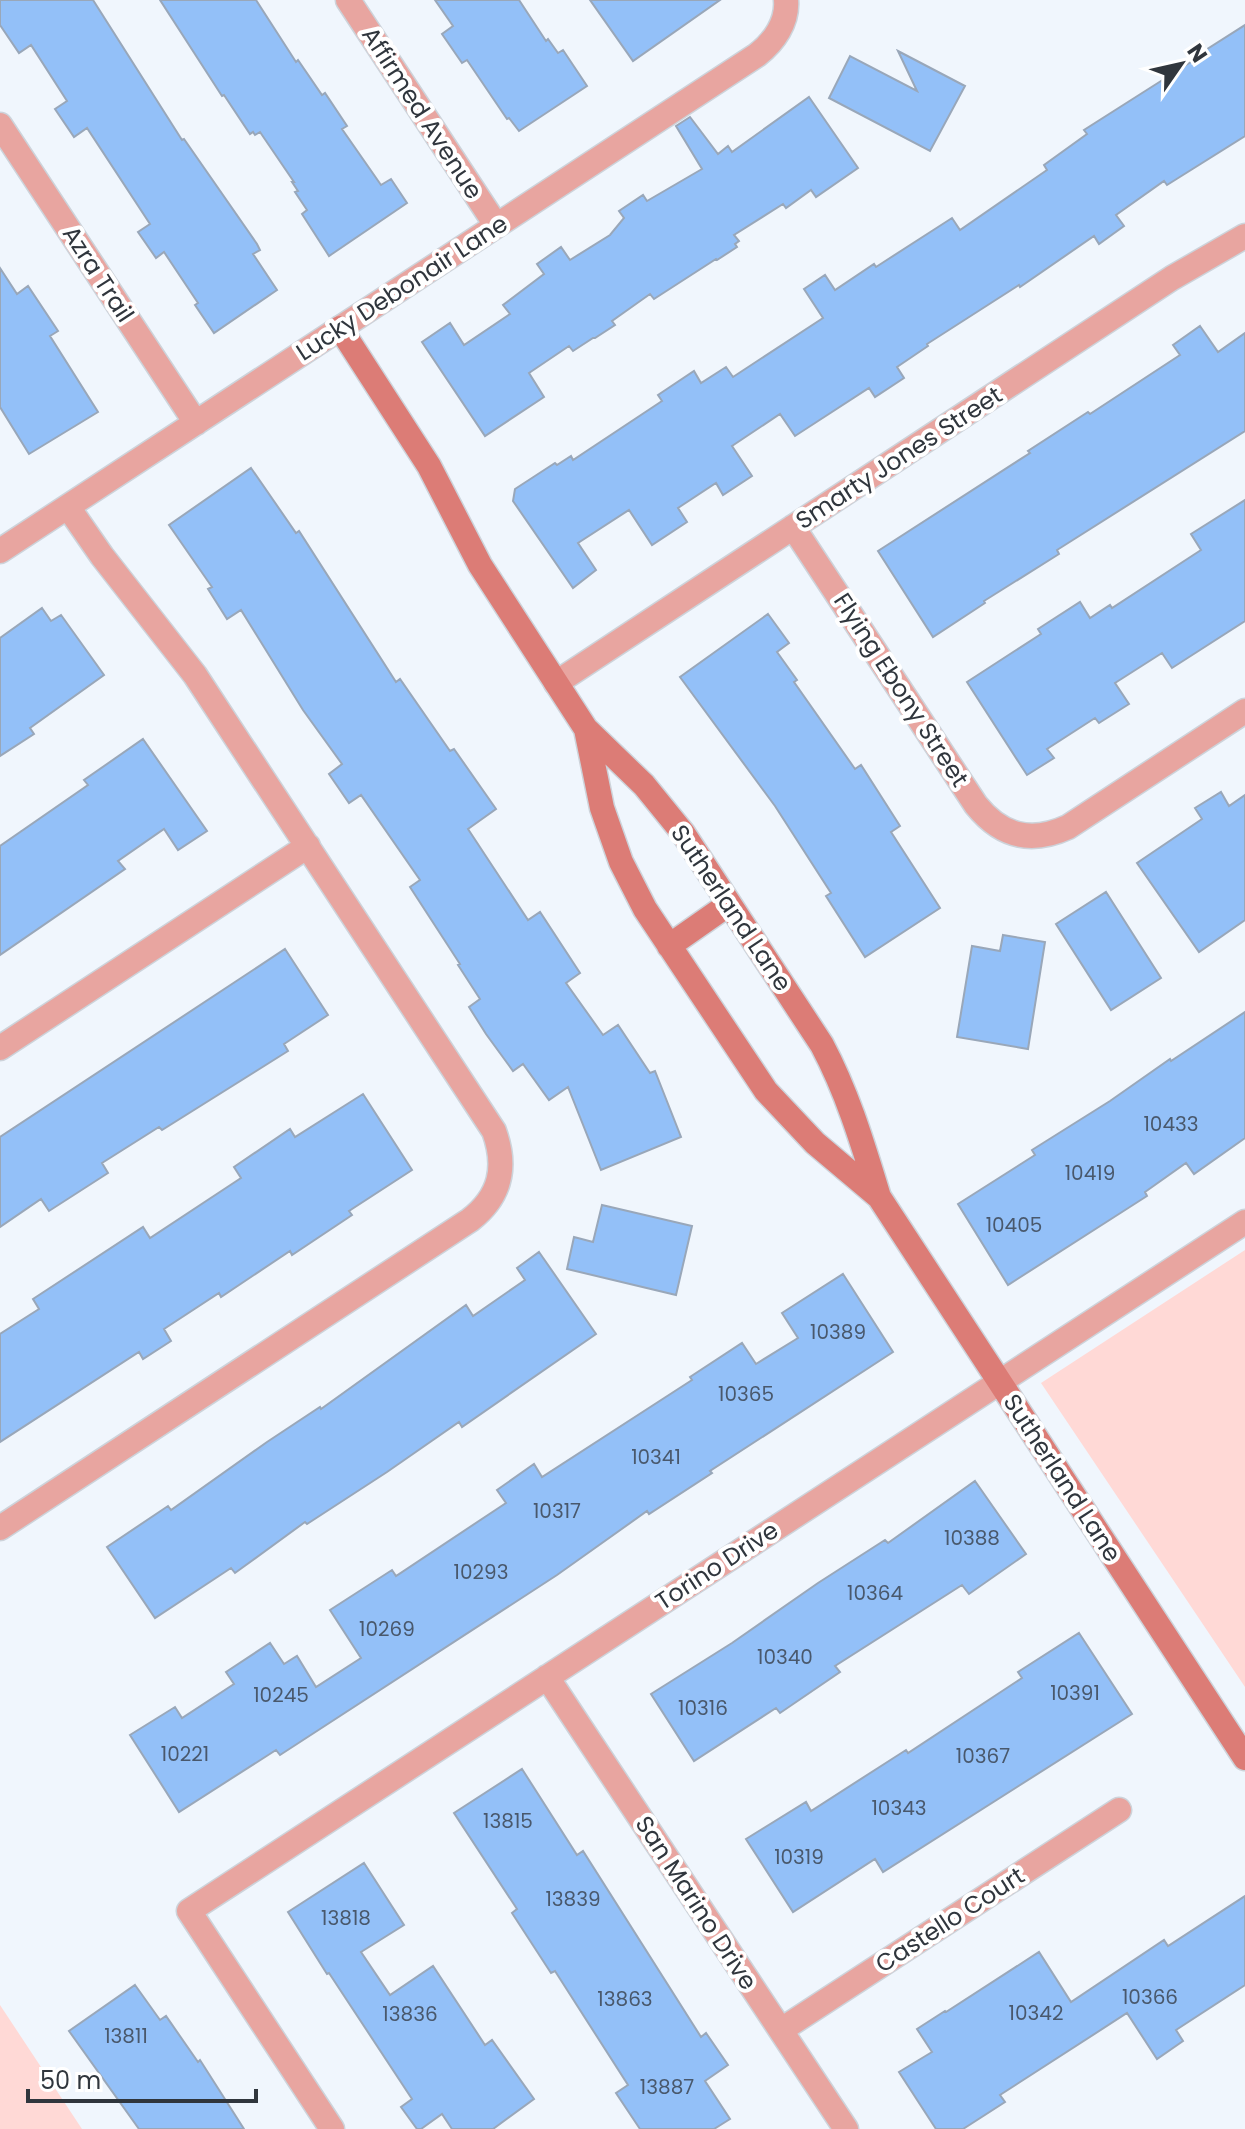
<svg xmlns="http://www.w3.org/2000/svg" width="1245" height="2129" font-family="Poppins,sans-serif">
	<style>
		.green { fill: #ffd9d6 }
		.building { fill: #93c0f8; stroke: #99a7b9; stroke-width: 2 }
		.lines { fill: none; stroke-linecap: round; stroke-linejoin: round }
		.street-casing { stroke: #cdd3da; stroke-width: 27 }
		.secondary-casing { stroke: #cdd3da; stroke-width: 27 }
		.street { stroke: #e8a5a0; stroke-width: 24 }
		.secondary { stroke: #dc7c76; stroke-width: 24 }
		.labels { text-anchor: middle; stroke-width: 8; stroke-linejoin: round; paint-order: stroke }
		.number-label { font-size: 20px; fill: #49586c }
		.street-label { font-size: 24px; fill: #30363d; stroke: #fff }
	</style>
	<rect width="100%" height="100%" fill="#f0f6fd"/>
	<path class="green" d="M1245 1250V1687L1041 1383Z
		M0 2005 82 2129H0Z"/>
	<path class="building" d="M0 0H93L182 140 184 139 257 244 260 250 253 254 277 290 214 333 195 305 198 303 164 252 156 258 138 232 150 224 87 128 74 137 55 109 67 101 31 45 19 53 0 25Z
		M160 0H256L296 62 298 60 322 95 325 93 347 126 342 129 381 185 391 179 407 203 329 256 302 214 307 210 295 192 298 191 292 182H294L260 132 255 135 253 132 250 134 224 95 222 96Z
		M435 0H519L546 41 548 39 558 53 563 50 587 86 519 131 509 118 507 119 467 60 462 63 442 34 453 26Z
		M590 0H720L633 61Z
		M1245 25V136L1167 185 1164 181 1116 215 1124 226 1099 244 1094 236 1020 287 1019 285 927 344 928 346 897 367 904 378 875 397 869 388 795 436 780 414 732 446 752 476 723 495 716 483 678 508 687 522 652 545 629 510 578 543 596 570 573 588 513 501 515 489 555 463 557 465 571 456 573 460 662 401 658 395 694 371 701 383 726 367 733 377 823 318 804 289 825 275 835 290 874 264 876 267 952 218 960 230 1047 170 1044 165 1087 134 1084 130 1194 60 1193 58Z
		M898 51 965 86 930 151 829 98 850 56 917 91Z
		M809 97 858 168 816 197 811 190 786 208 783 204 734 235 739 241 735 244 737 247 717 260 716 259 654 299 650 294 612 321 615 325 595 338H593L573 351 569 346 529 373 544 397 485 436 422 342 450 323 464 345 510 314 503 305 544 274 537 264 561 247 570 260 610 235 624 218 619 211 643 195 647 201 702 169 676 126 690 117 718 154 728 146 732 152Z
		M0 268 17 294 28 286 58 331 50 336 98 412 29 454 0 407Z
		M1200 326 1218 352 1245 333V431L1057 550 1059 554 984 601 985 603 933 637 878 551 1030 453 1028 451 1088 412 1090 414 1180 355 1173 345Z
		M251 468 296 533 299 531 396 682 400 679 450 751 454 749 496 809 468 829 528 920 540 912 580 973 566 983 603 1035 618 1025 650 1073 655 1071 681 1137 601 1170 568 1087 549 1100 523 1064 513 1071 486 1034 469 1007 480 999 458 965 460 964 410 887 420 880 361 795 349 803 329 774 342 764 303 710 241 610 227 619 208 589 212 587 169 525Z
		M1245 500V621L1172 668 1162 653 1115 683 1129 704 1099 723 1095 718 1047 749 1054 758 1027 775 967 682 1041 634 1038 629 1080 602 1090 618 1110 605 1112 608 1201 550 1191 534Z
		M42 608 51 621 61 615 104 675 30 728 34 734 0 756V638Z
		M768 614 789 643 777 652 797 680 794 682 855 769 861 765 900 826 891 832 940 908 865 957 826 896 831 893 775 806 680 677Z
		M143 739 207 831 178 850 164 829 118 861 125 869 0 955V846L88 785 84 780Z
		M1221 792 1229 806 1245 795V920L1199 952 1137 863 1202 819 1195 808Z
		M1106 892 1161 978 1111 1010 1056 924Z
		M1003 935 1045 942 1028 1049 957 1037 972 946 1000 951Z
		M285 949 328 1015 284 1044 288 1051 162 1130 159 1127 102 1163 108 1173 49 1211 41 1199 0 1227V1137Z
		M1245 1012V1138L1194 1174 1186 1163 1145 1192 1147 1196 1008 1285 958 1204 1035 1155 1032 1150 1110 1101 1170 1059 1171 1061Z
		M363 1094 412 1170 349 1211 352 1215 292 1255 290 1251 221 1297 219 1293 164 1329 171 1341 143 1359 139 1352 0 1442V1334L39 1309 33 1299 143 1227 150 1238 241 1178 234 1167 290 1129 295 1137Z
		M602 1205 692 1226 676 1295 567 1269 574 1237 593 1242Z
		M539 1252 596 1334 462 1427 459 1422 387 1472 307 1524 305 1522 235 1573 231 1568 155 1618 107 1547 168 1506 171 1510 267 1442 320 1407 321 1409 466 1305 473 1316 525 1280 517 1268Z
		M843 1274 893 1352 710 1471 712 1473 649 1514 647 1511 557 1575 280 1755 276 1750 179 1812 130 1735 175 1707 182 1718 234 1684 226 1672 270 1643 284 1664 297 1656 316 1687 361 1658 330 1610 392 1570 396 1576 506 1503 497 1490 534 1464 542 1477 692 1380 690 1377 742 1343 756 1364 798 1338 782 1313Z
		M975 1481 1026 1554 969 1594 962 1585 835 1666 840 1672 780 1713 776 1708 694 1761 651 1694 732 1643 818 1583 885 1540 888 1543Z
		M1079 1633 1132 1714 883 1872 875 1859 793 1912 746 1839 806 1802 811 1811 906 1750 908 1753 1022 1678 1018 1672Z
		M522 1769 577 1855 583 1851 701 2037 706 2033 728 2065 705 2081 730 2119 714 2129H640L616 2093 628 2085 555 1971 551 1973 512 1913 517 1909 454 1813Z
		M364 1863 404 1925 361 1952 390 1995 433 1966 485 2045 492 2040 534 2099 493 2129H452L442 2114 421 2129H417L401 2107 412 2099 329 1973 327 1974 288 1912Z
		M1245 1896V1985L1176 2030 1183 2041 1157 2059 1127 2013 1000 2095 1005 2102 963 2129H936L899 2072 932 2052 917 2029 945 2011 946 2012 1039 1952 1071 2002 1164 1940 1168 1946Z
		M135 1985 160 2020 166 2016 198 2062 200 2060 244 2129H139L69 2031Z"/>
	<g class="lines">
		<g class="street-casing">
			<path id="street" d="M348 0 496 225
				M0 125 196 423
				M793 527 976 805C1001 836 1031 844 1068 827L1245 711
				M0 551 757 55C774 42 788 22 786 0
				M556 683 1172 278 1245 236
				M0 1048 308 846
				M0 1528 470 1220C501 1196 507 1167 494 1131L195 675 102 556 68 507
				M547 1677 846 2129
				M781 2030 1119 1810
				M332 2129 189 1911 1245 1222"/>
		</g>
		<g class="secondary-casing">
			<path id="secondary" d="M340 328 429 466 480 565 586 729 644 785 683 833 822 1045C848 1094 863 1145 879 1197
				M586 729 602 808 621 862 645 909 766 1091 815 1143 879 1197 1245 1758
				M669 946 729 904"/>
		</g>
		<use href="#street" class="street"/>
		<use href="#secondary" class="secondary"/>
	</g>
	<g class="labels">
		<g class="number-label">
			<text x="1171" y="1131">10433</text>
			<text x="1090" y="1180">10419</text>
			<text x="1014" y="1232">10405</text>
			<text x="838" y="1339">10389</text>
			<text x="746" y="1401">10365</text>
			<text x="656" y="1464">10341</text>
			<text x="557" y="1518">10317</text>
			<text x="972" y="1545">10388</text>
			<text x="481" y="1579">10293</text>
			<text x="875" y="1600">10364</text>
			<text x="387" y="1636">10269</text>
			<text x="785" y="1664">10340</text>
			<text x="1075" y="1700">10391</text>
			<text x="281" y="1702">10245</text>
			<text x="703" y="1715">10316</text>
			<text x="185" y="1761">10221</text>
			<text x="983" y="1763">10367</text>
			<text x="899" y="1815">10343</text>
			<text x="508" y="1828">13815</text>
			<text x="799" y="1864">10319</text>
			<text x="573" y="1906">13839</text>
			<text x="346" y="1925">13818</text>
			<text x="1150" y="2004">10366</text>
			<text x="625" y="2006">13863</text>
			<text x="1036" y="2020">10342</text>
			<text x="410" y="2021">13836</text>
			<text x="126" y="2043">13811</text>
			<text x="667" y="2094">13887</text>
		</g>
		<g class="street-label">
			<text transform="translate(422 113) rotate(57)" y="8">Affirmed Avenue</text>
			<text transform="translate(98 274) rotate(57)" y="8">Azra Trail</text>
			<text transform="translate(402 288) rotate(-33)" y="8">Lucky Debonair Lane</text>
			<text transform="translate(899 458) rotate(-33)" y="8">Smarty Jones Street</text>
			<text transform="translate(901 690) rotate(57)" y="8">Flying Ebony Street</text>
			<text transform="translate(731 908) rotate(56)" y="8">Sutherland Lane</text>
			<text transform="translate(1062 1478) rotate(57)" y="8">Sutherland Lane</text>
			<text transform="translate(717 1566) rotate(-33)" y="8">Torino Drive</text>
			<text transform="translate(696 1903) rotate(57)" y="8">San Marino Drive</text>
			<text transform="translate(950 1920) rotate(-33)" y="8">Castello Court</text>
		</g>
	</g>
	<g transform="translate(1181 64) rotate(56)" stroke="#ffffff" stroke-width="6" paint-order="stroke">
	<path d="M0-6L14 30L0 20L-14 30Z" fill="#30363d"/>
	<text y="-12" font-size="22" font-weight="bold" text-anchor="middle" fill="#30363d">N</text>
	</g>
	<path d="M28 2089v12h228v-12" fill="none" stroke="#30363d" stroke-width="4"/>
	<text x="40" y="2089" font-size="24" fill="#30363d" stroke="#ffffff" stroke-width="6" paint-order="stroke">50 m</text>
</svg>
